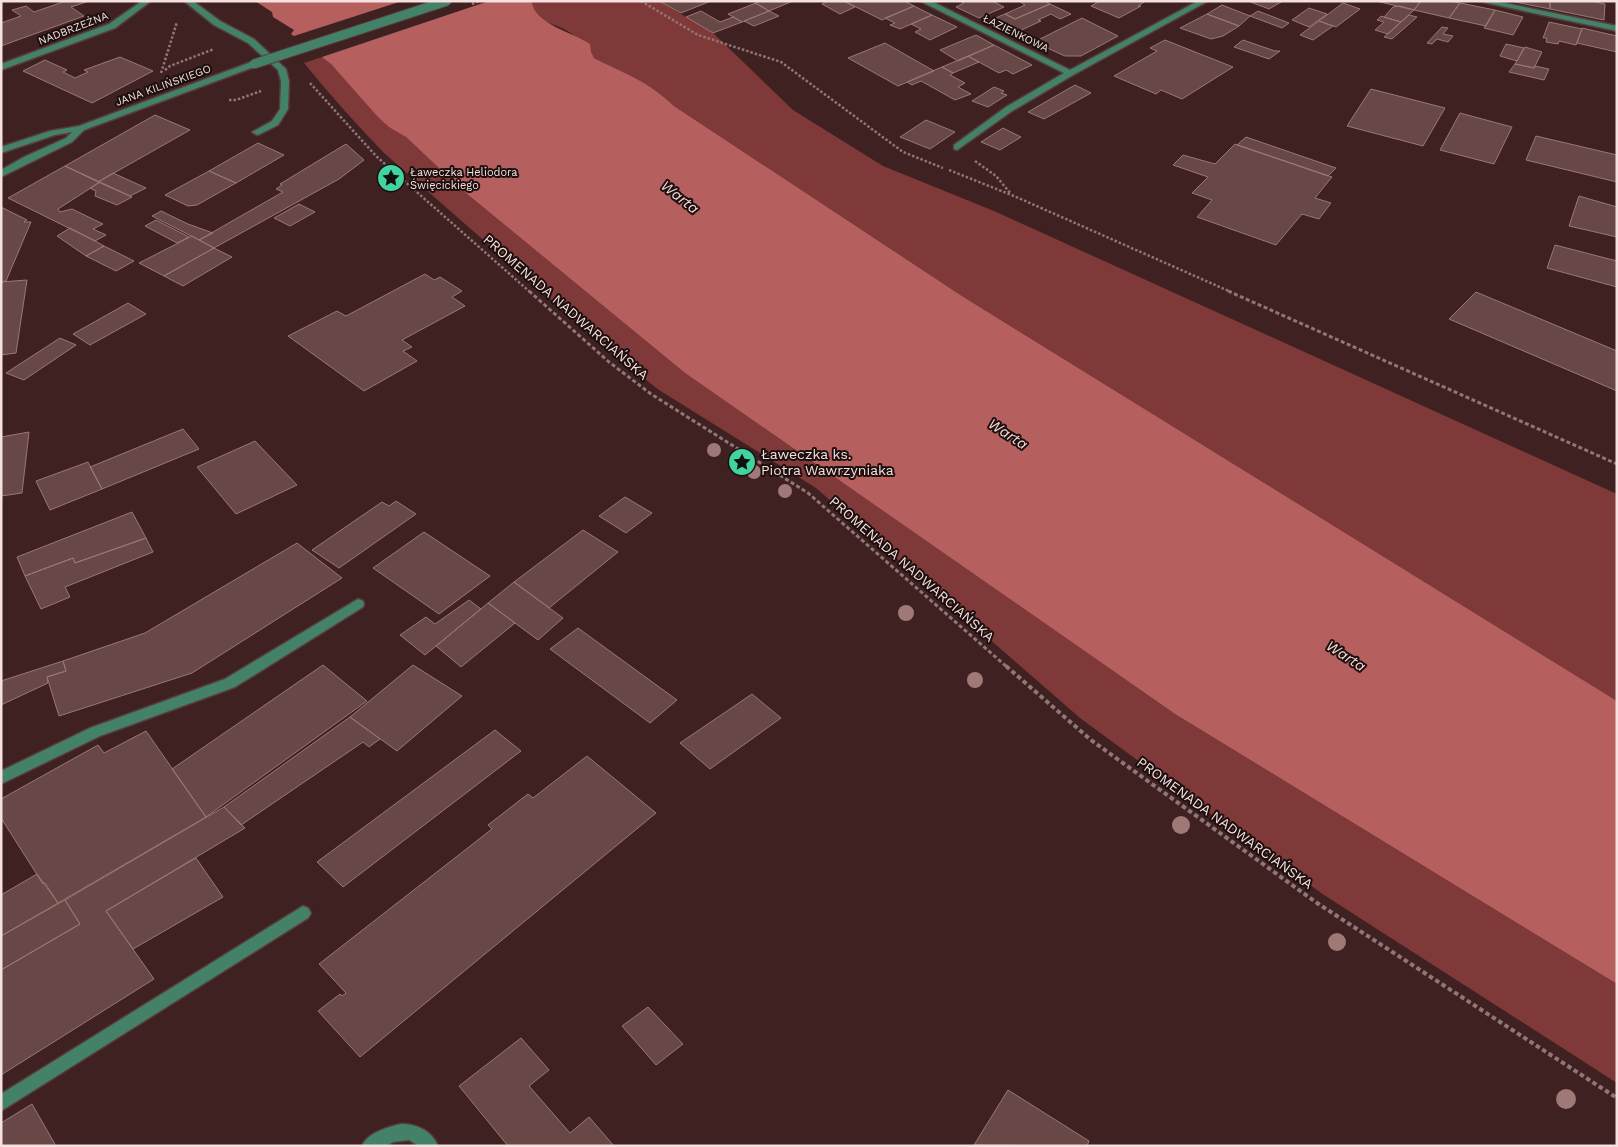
<svg xmlns="http://www.w3.org/2000/svg" width="1618" height="1147" font-family="'Work Sans',sans-serif">
	<style>
		.green { fill: #803939 }
		.water { fill: #b55f5e }
		.pier { fill: #3e2120 }
		.building { fill: #684847; stroke: #9a7775 }
		.lines { fill: none; stroke-linecap: round; stroke-linejoin: round }
		.minor-casing { stroke: #583c3b; stroke-width: 3 }
		.path-far2 { stroke: #907776; stroke-width: 2.5; stroke-dasharray: 2.5 2; stroke-linecap: butt }
		.path-far1 { stroke: #907776; stroke-width: 3; stroke-dasharray: 4 2.5; stroke-linecap: butt }
		.path { stroke: #907776; stroke-width: 4; stroke-dasharray: 4.5 3; stroke-linecap: butt }
		.minor { fill: #438168; fill-rule: evenodd }
		.minor-bridge-casing { stroke: #583c3b; stroke-width: 11; stroke-linecap: butt }
		.path-bridge { stroke: #907776; stroke-width: 2.5; stroke-dasharray: 2.5 2; stroke-linecap: butt }
		.minor-bridge { stroke: #438168; stroke-width: 9 }
		.tree { fill: #a07877 }
		.labels { text-anchor: middle; stroke-width: 4; stroke-linejoin: round; paint-order: stroke }
		.far-street-label { font-size: 11px; fill: #f5e1df; stroke: #1c0f0e }
		.far-poi-label { font-size: 11px; fill: #f5e1df; stroke: #1c0f0e; text-anchor: start }
		.street-label { font-size: 14px; fill: #f5e1df; stroke: #1c0f0e }
		.poi-label { font-size: 14px; fill: #f5e1df; stroke: #1c0f0e; text-anchor: start }
		.water-label { font-size: 15px; font-style: italic; fill: #f5dcda; stroke: #1c0f0e }
	</style>
	<rect width="100%" height="100%" fill="#3e2120"/>
	<path class="green" d="M532 1H659L713 33 793 110 883 166 994 211 1617 494V701L962 296 674 106C648 81 626 74 594 58 588 48 576 36 566 30 553 23 532 21 532 1Z
		M322 57 331 64 389 126 406 137 461 189 685 373 1175 714 1617 984V1083L1324 895 1201 807 1080 718 816 488 659 390 618 358 384 153C356 124 329 94 304 63Z"/>
	<path class="water" d="M255 1H532C532 23 574 33 590 44L591 52 594 58C626 74 648 81 674 106L962 296 1617 701V984L1175 714 685 373 461 189 406 137 389 127 378 117 331 64 291 34 294 30 273 17 272 12Z"/>
	<path class="pier" d="M402 1H489L319 58 291 37Z"/>
	<path class="building" d="M89 1 71 7 84 16 1 46V23L21 16 12 10 26 6 34 12 63 2Z
		M659 1H711L681 13Z
		M759 1H793L769 11 755 3Z
		M828 1H844L855 7 840 14 822 4Z
		M904 1 914 6 882 20 844 1Z
		M960 1H992L1004 7 979 18 956 7 964 3Z
		M1045 1 1050 4 1015 19 1005 14 1025 5 1019 1Z
		M1100 1H1142L1144 2 1138 6H1141L1119 18 1091 6Z
		M1248 1H1283L1269 9Z
		M1376 1H1421L1414 10Z
		M1421 1H1449L1460 3 1449 18 1414 10Z
		M1510 1H1550V9Z
		M1550 1H1591L1605 4 1604 20 1550 9Z
		M756 3 769 11 742 22 728 14Z
		M1343 3 1360 9 1336 27 1319 21Z
		M1460 3 1495 10 1486 26 1449 18Z
		M1050 4 1071 14 1060 19 1051 14 1038 20 1041 21 1013 34 988 21 1005 14 1015 19Z
		M1222 5 1250 16 1239 26 1207 14Z
		M914 6 932 15 900 29 890 25 895 23 885 18Z
		M1400 6 1414 10 1401 22 1384 17 1393 7Z
		M1309 8 1327 14 1309 27 1292 20Z
		M1495 10 1523 17 1513 35 1484 28Z
		M701 11 720 22 733 17 742 22 713 33 686 17Z
		M769 11 779 16 754 26 744 21Z
		M1258 11 1289 23 1282 28 1250 16Z
		M1207 14 1239 26 1223 36 1211 39 1180 28Z
		M932 15 957 27 930 40 915 32 921 29 911 24Z
		M1409 15 1417 17 1392 39 1384 37Z
		M1381 16 1384 17 1401 22 1388 34 1375 30 1384 22 1377 20Z
		M1082 18 1118 36 1081 56H1065L1034 42Z
		M1319 21 1333 26 1313 40 1300 35Z
		M1549 22 1582 29 1576 45 1559 41 1558 44 1546 42 1547 38H1543Z
		M1442 27 1448 28 1443 34 1453 36 1448 42 1437 39 1432 44 1427 43Z
		M1582 28 1617 36V52L1577 43Z
		M976 35 994 45 958 61 940 50Z
		M1165 40 1233 67 1182 99 1161 90 1156 94 1114 76 1157 51 1150 48Z
		M1243 40 1275 51H1280L1269 59 1234 47Z
		M885 43 934 71 898 86 848 58Z
		M1506 44 1524 48 1517 61 1500 56Z
		M994 45 1032 65 1013 74 1006 70 999 73 968 56Z
		M1525 47 1542 52 1534 68 1515 64Z
		M968 56 979 62 953 73 942 67Z
		M120 57 153 71 92 103 23 71 45 60 67 70 63 72 75 78 88 72 84 70Z
		M1515 64 1534 68 1535 66 1549 69 1544 80 1509 72Z
		M942 67 953 73 950 75 965 83 958 87 971 94 955 100 921 81 912 85 907 82Z
		M1075 85 1091 93 1044 119 1028 112Z
		M994 87 1004 91 1001 93 1007 95 988 107 972 101Z
		M1371 89 1445 108 1423 146 1347 126Z
		M1460 113 1512 127 1494 164 1440 150Z
		M155 115 190 130 98 182 65 166Z
		M926 120 955 132 930 149 900 137Z
		M1003 128 1021 137 1000 150 981 142Z
		M1536 136 1617 155V182L1526 160Z
		M1246 137 1336 168 1328 176 1237 145Z
		M258 143 284 155 236 183 209 171Z
		M346 144 364 160 339 179 214 248 199 240 283 192 276 189 282 185 280 184Z
		M1235 144 1332 177 1315 198 1331 203 1319 219 1302 214 1276 245 1197 217 1212 200 1192 193 1208 177 1173 165 1183 155 1215 164Z
		M65 166 100 182 58 209 60 212 72 209 103 224 93 229 106 235 95 241 8 198Z
		M209 171 236 183 197 205 188 206 165 195Z
		M113 173 146 188 130 196 98 182Z
		M100 182 130 196 132 197 117 205 95 196 96 191 90 188Z
		M1579 196 1617 207V237L1569 226Z
		M299 204 315 212 290 226 274 218Z
		M1 207 27 220 24 222H31L6 281 1 282Z
		M161 211 188 224 213 233 199 240 152 216Z
		M156 220 189 237 177 243 145 226Z
		M70 228 95 241 104 246 86 256 57 236Z
		M192 236 214 248 164 276 139 263Z
		M1555 245 1617 261V287L1547 268Z
		M104 246 134 261 116 271 86 256Z
		M214 248 232 257 183 286 164 276Z
		M425 274 434 280 440 277 462 291 452 297 465 306 402 340 412 347 403 351 417 361 364 391 288 336 337 311 346 316Z
		M27 280 16 353 1 355V282Z
		M1476 292 1617 351V391L1449 319Z
		M128 303 146 314 90 345 73 334Z
		M60 338 76 345 24 380 6 373Z
		M183 429 199 449 102 489 90 467Z
		M29 432 22 493 1 496V437Z
		M255 441 297 485 236 514 197 467Z
		M88 462 102 489 50 510 36 481Z
		M625 497 652 513 626 533 599 516Z
		M396 501 416 514 339 568 312 550 382 502 389 506Z
		M132 512 146 538 75 563 73 558 25 576 17 557Z
		M583 530 618 552 549 608 514 582Z
		M424 532 490 576 439 614 373 568Z
		M146 538 153 552 65 587 70 597 41 609 25 576 73 558 75 563Z
		M297 543 342 578 192 673 59 716 47 677 66 671 63 661 145 633Z
		M514 582 563 618 538 640 488 603Z
		M469 600 481 609 425 655 400 635 426 617 435 624Z
		M488 603 515 623 461 667 436 646Z
		M578 628 677 700 650 723 550 649Z
		M63 661 66 671 47 677 48 683 1 705V681Z
		M323 665 367 701 206 817 172 769Z
		M413 665 462 696 397 751 350 717Z
		M752 694 781 718 710 769 680 743Z
		M350 717 380 739 369 747 363 742 241 825 224 807Z
		M495 730 521 751 343 887 317 862Z
		M146 731 206 817 58 903 45 883 43 884 1 818V799L98 745 104 753Z
		M587 756 656 813 360 1057 318 1011 340 994 342 996 346 993 319 964 492 829 488 825 528 794 533 798Z
		M224 807 245 828 106 911 154 979 1 1075V970L80 924 65 900Z
		M196 858 223 897 133 949 106 911Z
		M37 874 58 903 1 936V895Z
		M65 900 80 924 1 970V936Z
		M648 1007 683 1044 656 1065 622 1026Z
		M521 1038 549 1070 529 1086 570 1133 589 1117 614 1146H508L459 1086Z
		M1008 1090 1089 1141 1087 1146 974 1145Z
		M32 1104 56 1146H1V1123Z"/>
	<g class="lines">
		<g class="minor-casing">
			<path id="minor" d="M142 1H151L115 28 1 70V64L109 24Z
				M184 1H193L220 21 254 39 286 69 289 81 288 109 278 125 260 134 257 135 252 132 272 121 280 109 281 81 278 70 248 43 214 25Z
				M920 1H931L1070 70 1198 1H1208L1073 75 1012 111 957 150 954 149V145L1006 107 1064 73Z
				M1478 1H1495L1617 26V31Z
				M254 61 258 64 257 66 84 130 72 142 1 177V170L24 157 66 138 72 132 55 135 1 153V147L50 131 79 126Z
				M358 599 363 601 364 604 363 607 235 687 100 736 1 784V771L90 728 225 679Z
				M303 906 308 908 311 913 308 918 1 1111V1094Z
				M401 1124C417 1124 432 1131 438 1146H419L409 1140 393 1142 386 1146H362C367 1133 388 1127 401 1124Z"/>
		</g>
		<path class="path-far2" d="M641 1 698 35 781 62 903 152 943 168
			M165 70 170 66 214 49
			M161 73 177 22
			M310 83 376 156 530 292
			M229 100H236L261 91
			M975 161 996 176 1011 194
			M949 170 1014 196 1231 292"/>
		<path class="path-far1" d="M529 291 609 362 651 394 808 493 1007 667
			M1228 291 1617 464"/>
		<path class="path" d="M1006 666 1091 740 1317 903 1617 1098"/>
		<use href="#minor" class="minor"/>
		<g class="minor-bridge-casing">
			<path id="minor-bridge" d="M254 64 447 1"/>
		</g>
		<path class="path-bridge" d="M472 4 480 1"/>
		<use href="#minor-bridge" class="minor-bridge"/>
	</g>
	<g class="tree">
		<circle cx="714" cy="450" r="7"/>
		<circle cx="754" cy="472" r="7"/>
		<circle cx="785" cy="491" r="7"/>
		<circle cx="906" cy="613" r="8"/>
		<circle cx="975" cy="680" r="8"/>
		<circle cx="1181" cy="825" r="9"/>
		<circle cx="1337" cy="942" r="9"/>
		<circle cx="1566" cy="1099" r="10"/>
	</g>
	<defs>
		<g id="sight-disc" transform="scale(1.4375)"><circle r="9.5" fill="#42d4a0" stroke="#1c0f0e"/><path d="M0-6L1.8-2.2L6-1.7L2.9 1.2L3.7 5.4L0 3.3L-3.7 5.4L-2.9 1.2L-6-1.7L-1.8-2.2Z" fill="#111"/></g>
	</defs>
	<g fill-rule="evenodd">
		<use href="#sight-disc" x="391" y="178"/>
		<use href="#sight-disc" x="742" y="462"/>
	</g>
	<g class="labels">
		<g class="far-street-label">
			<text transform="translate(73 28) rotate(-21)" y="4">NADBRZEŻNA</text>
			<text transform="translate(1016 33) rotate(26)" y="4">ŁAZIENKOWA</text>
			<text transform="translate(163 85) rotate(-20)" y="4">JANA KILIŃSKIEGO</text>
		</g>
		<g class="far-poi-label">
			<text x="410" y="176">Ławeczka Heliodora<tspan x="410" dy="13">Święcickiego</tspan></text>
		</g>
		<g class="street-label">
			<text transform="translate(566 307) rotate(41)" y="5">PROMENADA NADWARCIAŃSKA</text>
			<text transform="translate(912 569) rotate(41)" y="5">PROMENADA NADWARCIAŃSKA</text>
			<text transform="translate(1225 823) rotate(36)" y="5">PROMENADA NADWARCIAŃSKA</text>
		</g>
		<g class="poi-label">
			<text x="761" y="459">Ławeczka ks.<tspan x="761" dy="16">Piotra Wawrzyniaka</tspan></text>
		</g>
		<g class="water-label">
			<text transform="translate(680 197) rotate(38)" y="5">Warta</text>
			<text transform="translate(1008 434) rotate(33)" y="5">Warta</text>
			<text transform="translate(1346 656) rotate(33)" y="5">Warta</text>
		</g>
	</g>
	<rect width="1618" height="1147" fill="none" stroke="#f5e1df" stroke-width="5"/>
</svg>
